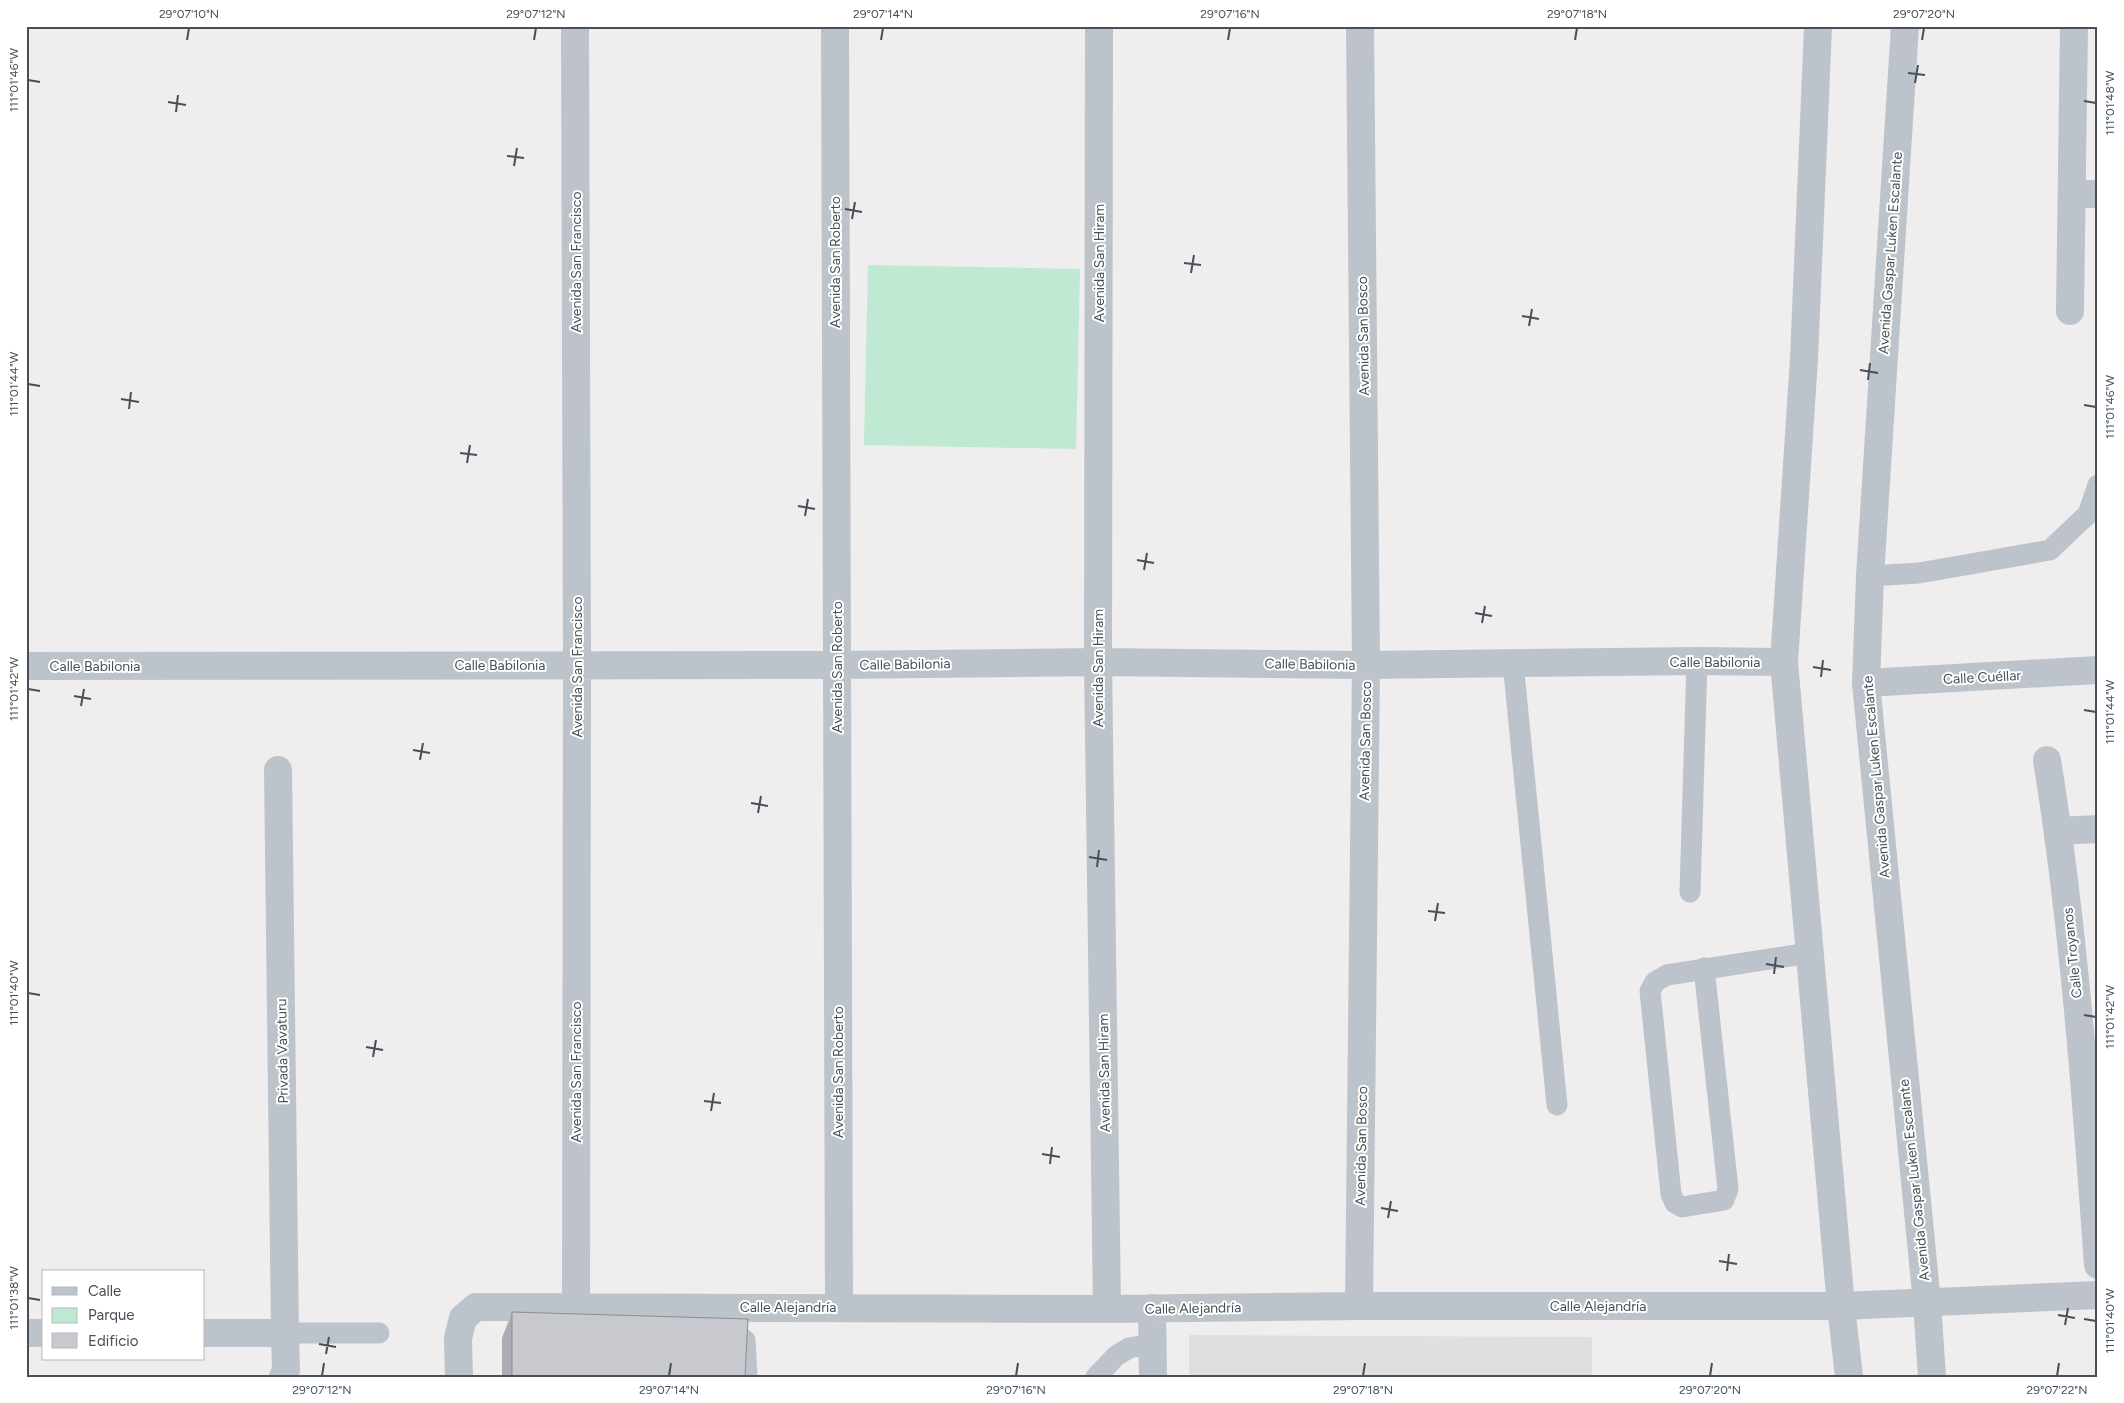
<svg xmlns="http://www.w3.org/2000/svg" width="2124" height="1403" font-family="Figtree,sans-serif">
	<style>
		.education { fill: #e0dede }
		.green { fill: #bfe9d2 }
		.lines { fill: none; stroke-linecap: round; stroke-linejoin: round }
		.service { stroke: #bdc3cb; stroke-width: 21 }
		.minor { stroke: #bdc3cb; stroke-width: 28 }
		.tertiary { stroke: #bdc3cb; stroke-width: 28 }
		.wall { fill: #abadb2 }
		.building { fill: #c7c9cf; stroke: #8b8d91 }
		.ticks { fill: none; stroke: #474f58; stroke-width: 2 }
		.labels { text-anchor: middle; stroke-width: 4; stroke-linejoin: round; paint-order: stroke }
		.street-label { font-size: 14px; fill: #474f58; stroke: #fff }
		.neatline { fill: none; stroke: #474f58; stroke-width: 2 }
		.ticks-label { font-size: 12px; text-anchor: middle; fill: #474f58 }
	</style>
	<rect width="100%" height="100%" fill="#efeded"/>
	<path class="education" d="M1189 1335 1592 1337V1377H1189Z"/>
	<path class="green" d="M868 265 1080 269 1076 449 864 445Z"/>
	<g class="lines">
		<path class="service" d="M1870 576 1919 573 2050 550 2088 514 2098 485
			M1513 663 1557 1105
			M1690 892 1697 661
			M1704 968 1728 1189 1724 1200 1682 1207 1675 1203 1671 1194 1650 991 1655 982 1667 975 1809 953
			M285 1333H379
			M745 1340 747 1377
			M1096 1377 1116 1356 1129 1348 1152 1344"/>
		<path class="minor" d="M575 26 577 665 576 1308
			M835 26 839 1307
			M1099 26 1098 662 1107 1309
			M2072 194H2098
			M2070 311 2074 26
			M26 666 836 665 1098 662 1366 665 1697 661 1784 662
			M1866 683 2098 670
			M2047 760C2074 927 2086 1096 2098 1265
			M278 770 285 1333
			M2058 831 2098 829
			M1359 1306 1366 665 1360 26
			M1152 1308 1153 1377
			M26 1333H44
			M204 1333H285L286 1370 283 1377
			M459 1377 458 1338 463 1318 476 1307 1107 1309 1359 1306H1841L2098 1295"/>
		<path class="tertiary" d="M1818 26 1804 359 1784 662 1841 1306 1849 1377
			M1905 26 1870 576 1866 683 1927 1303 1932 1377"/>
	</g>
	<path class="wall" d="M512 1312 745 1377H502V1338Z"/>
	<path class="building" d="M512 1312 748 1319 745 1377H512Z"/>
	<path class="ticks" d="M187 40 189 28M534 40 536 28M881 40 883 28M1228 40 1230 28M1575 40 1577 28M1922 40 1924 28M1908 73 1925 75M28 80 40 82M1915 83 1918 65M2084 101 2096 103M168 102 186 105M176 112 178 95M507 156 524 158M514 166 517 148M845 209 862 212M852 219 855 202M1184 263 1201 265M1191 273 1194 255M1522 316 1539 319M1529 326 1532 309M1860 370 1878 373M1868 380 1870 363M28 384 40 386M121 399 139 402M2084 405 2096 407M129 409 131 392M460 453 477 455M467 463 470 445M798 506 815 509M805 516 808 499M1137 560 1154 563M1144 570 1147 553M1475 613 1492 616M1482 623 1485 606M1813 667 1831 670M1821 677 1823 660M28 689 40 691M74 696 91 699M81 706 84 689M2084 710 2096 712M413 750 430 753M420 760 423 743M751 803 768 806M758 813 761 796M1089 857 1107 860M1097 867 1099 850M1428 911 1445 913M1435 921 1438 903M1766 964 1784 967M1774 974 1776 957M28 993 40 995M2084 1015 2096 1017M366 1047 383 1050M373 1057 376 1040M704 1101 721 1103M711 1111 714 1093M1042 1154 1060 1157M1050 1164 1052 1147M1381 1208 1398 1211M1388 1218 1391 1201M1719 1261 1737 1264M1727 1271 1729 1254M28 1298 40 1300M2058 1315 2075 1318M2084 1319 2096 1321M2065 1325 2068 1308M319 1344 336 1347M326 1354 329 1337M322 1376 324 1363M669 1376 671 1363M1016 1376 1018 1363M1363 1376 1365 1363M1710 1376 1712 1363M2057 1376 2059 1363"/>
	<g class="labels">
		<g class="street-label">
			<text transform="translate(1890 253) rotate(-86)" y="5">Avenida Gaspar Luken Escalante</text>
			<text transform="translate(576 262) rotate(-90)" y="5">Avenida San Francisco</text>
			<text transform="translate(835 262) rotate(-90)" y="5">Avenida San Roberto</text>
			<text transform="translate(1099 263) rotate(-90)" y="5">Avenida San Hiram</text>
			<text transform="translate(1363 336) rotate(-91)" y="5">Avenida San Bosco</text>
			<text x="1715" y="667">Calle Babilonia</text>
			<text transform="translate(905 664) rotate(-1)" y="5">Calle Babilonia</text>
			<text transform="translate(1310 664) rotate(1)" y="5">Calle Babilonia</text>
			<text x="500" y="670">Calle Babilonia</text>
			<text x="95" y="671">Calle Babilonia</text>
			<text transform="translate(577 667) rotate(-90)" y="5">Avenida San Francisco</text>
			<text transform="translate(837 667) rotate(-90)" y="5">Avenida San Roberto</text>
			<text transform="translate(1098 668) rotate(-90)" y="5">Avenida San Hiram</text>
			<text transform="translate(1982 677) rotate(-3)" y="5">Calle Cuéllar</text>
			<text transform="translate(1365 741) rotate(-89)" y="5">Avenida San Bosco</text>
			<text transform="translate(1876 777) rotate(-95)" y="5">Avenida Gaspar Luken Escalante</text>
			<text transform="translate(2072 953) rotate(-96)" y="5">Calle Troyanos</text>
			<text transform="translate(282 1051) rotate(-91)" y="5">Privada Vavaturu</text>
			<text transform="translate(576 1072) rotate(-90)" y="5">Avenida San Francisco</text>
			<text transform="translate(838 1072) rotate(-90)" y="5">Avenida San Roberto</text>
			<text transform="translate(1104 1073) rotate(-91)" y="5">Avenida San Hiram</text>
			<text transform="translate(1361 1146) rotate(-89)" y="5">Avenida San Bosco</text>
			<text transform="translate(1914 1180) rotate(-96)" y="5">Avenida Gaspar Luken Escalante</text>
			<text x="1598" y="1311">Calle Alejandría</text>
			<text x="788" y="1312">Calle Alejandría</text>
			<text transform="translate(1193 1308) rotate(-1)" y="5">Calle Alejandría</text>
		</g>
	</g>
	<rect width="2124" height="1403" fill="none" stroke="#ffffff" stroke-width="55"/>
	<rect x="42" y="1270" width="162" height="90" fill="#ffffff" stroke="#b5b9bc"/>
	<rect x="52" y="1287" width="25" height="8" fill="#bdc3cb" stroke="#b5b9bc"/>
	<text x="88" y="1296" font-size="15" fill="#474f58">Calle</text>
	<rect x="52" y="1308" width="25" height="15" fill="#bfe9d2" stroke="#b5b9bc"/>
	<text x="88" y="1320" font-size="15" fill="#474f58">Parque</text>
	<rect x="52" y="1333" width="25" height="15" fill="#c7c9cf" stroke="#b5b9bc"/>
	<text x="88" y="1346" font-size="15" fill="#474f58">Edificio</text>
	<rect x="28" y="28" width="2068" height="1348" class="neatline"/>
	<g class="ticks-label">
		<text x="189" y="18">29°07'10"N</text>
		<text x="536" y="18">29°07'12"N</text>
		<text x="883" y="18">29°07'14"N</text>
		<text x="1230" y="18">29°07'16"N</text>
		<text x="1577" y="18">29°07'18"N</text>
		<text x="1924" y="18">29°07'20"N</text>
		<text transform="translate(14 80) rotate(-90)" y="4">111°01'46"W</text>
		<text transform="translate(2110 103) rotate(-90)" y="4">111°01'48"W</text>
		<text transform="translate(14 384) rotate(-90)" y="4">111°01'44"W</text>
		<text transform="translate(2110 407) rotate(-90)" y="4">111°01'46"W</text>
		<text transform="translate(14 689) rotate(-90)" y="4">111°01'42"W</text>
		<text transform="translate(2110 712) rotate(-90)" y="4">111°01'44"W</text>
		<text transform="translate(14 993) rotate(-90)" y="4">111°01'40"W</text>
		<text transform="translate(2110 1017) rotate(-90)" y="4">111°01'42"W</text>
		<text transform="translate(14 1298) rotate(-90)" y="4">111°01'38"W</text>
		<text transform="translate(2110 1321) rotate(-90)" y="4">111°01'40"W</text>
		<text x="322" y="1394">29°07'12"N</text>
		<text x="669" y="1394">29°07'14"N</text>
		<text x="1016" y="1394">29°07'16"N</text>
		<text x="1363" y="1394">29°07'18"N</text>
		<text x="1710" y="1394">29°07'20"N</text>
		<text x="2057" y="1394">29°07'22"N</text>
	</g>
</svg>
